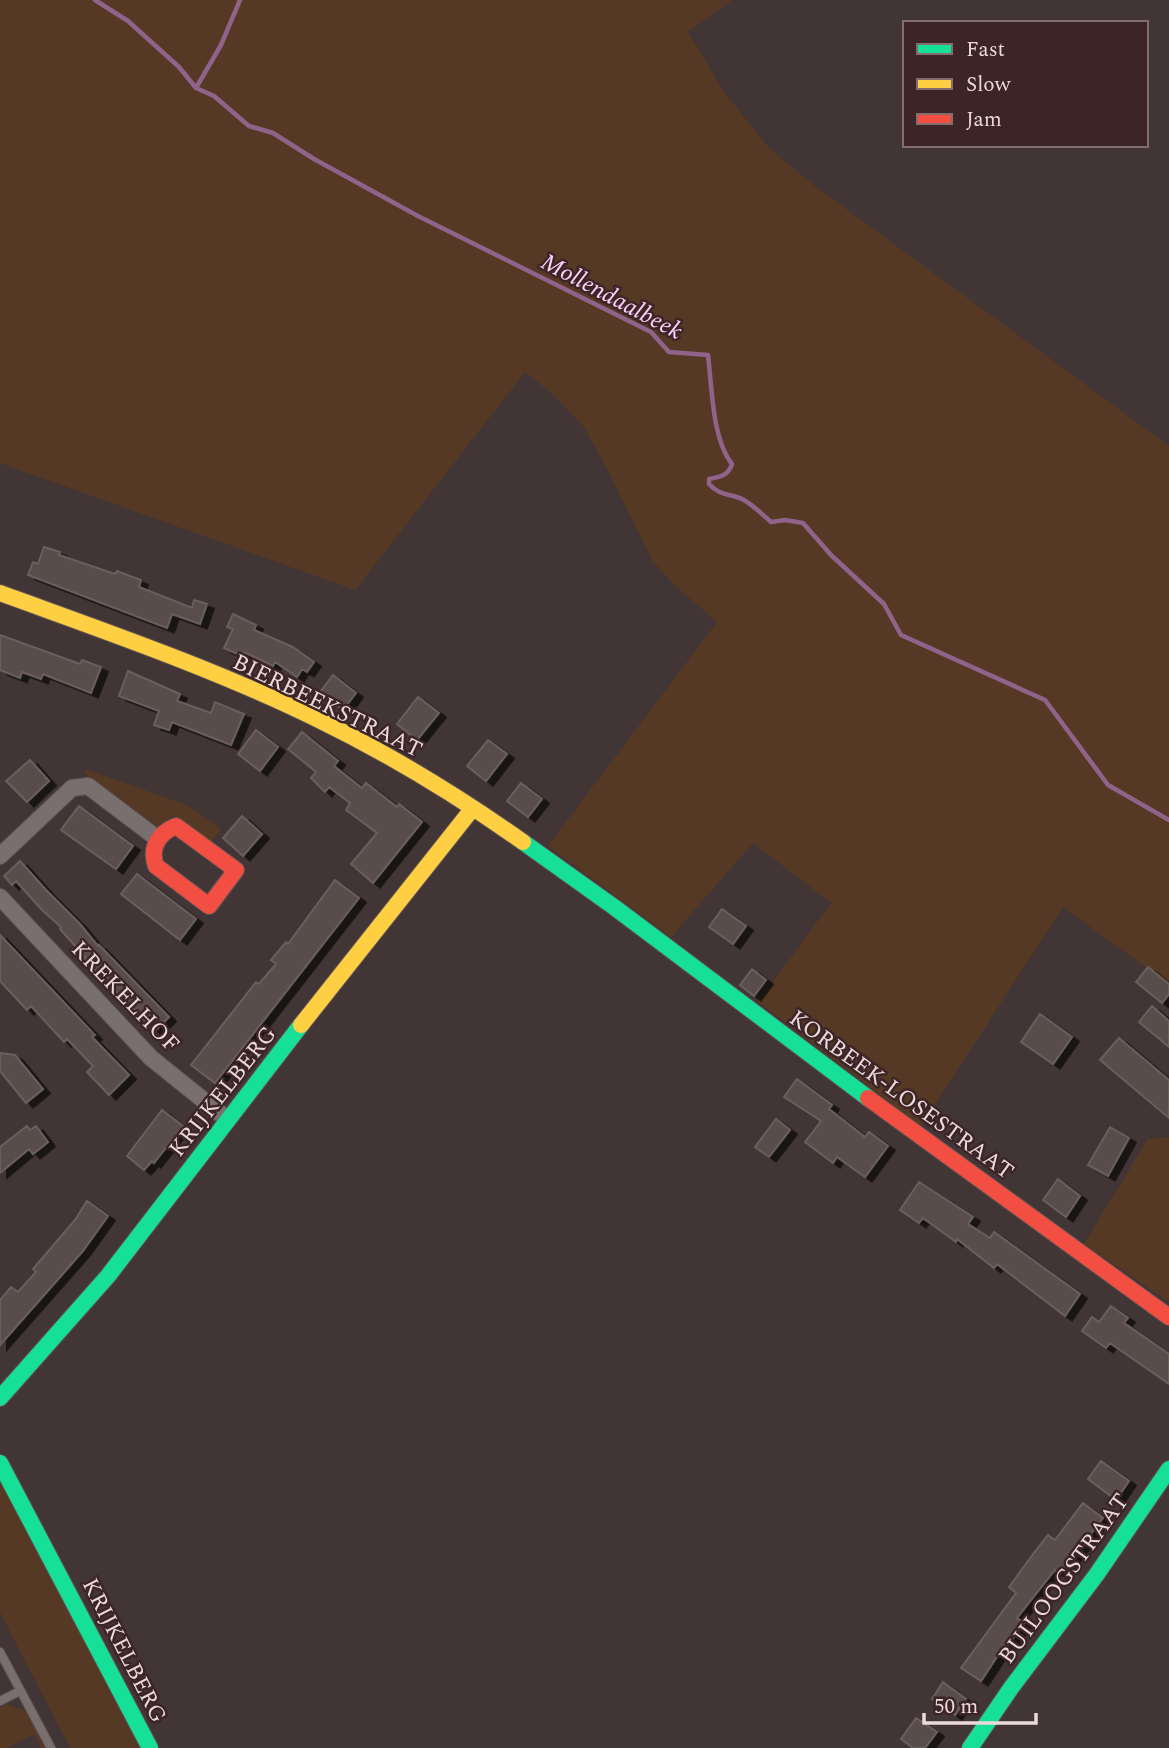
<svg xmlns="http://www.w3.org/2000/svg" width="1169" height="1748" font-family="Spectral,serif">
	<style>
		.green { fill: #563924 }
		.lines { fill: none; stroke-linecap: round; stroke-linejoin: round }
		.stream { stroke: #90638b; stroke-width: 4.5 }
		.building { fill: #594e4c; stroke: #695e5d; stroke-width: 2; filter: url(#shadow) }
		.lane-casing { stroke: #5f5353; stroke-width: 10 }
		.street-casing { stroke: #5f5353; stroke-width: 18 }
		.fast-casing { stroke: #5f5353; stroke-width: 18 }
		.slow-casing { stroke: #5f5353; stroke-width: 18 }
		.jam-casing { stroke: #5f5353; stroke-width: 18 }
		.lane { stroke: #796f6f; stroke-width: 8 }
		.street { stroke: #796f6f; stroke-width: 16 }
		.fast { stroke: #16e098; stroke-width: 16 }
		.slow { stroke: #ffcf43; stroke-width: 16 }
		.jam { stroke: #f24e42; stroke-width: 16 }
		.labels { text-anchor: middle; stroke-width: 5; stroke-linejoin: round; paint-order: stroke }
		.street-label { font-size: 23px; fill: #ebdadb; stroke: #3d2527 }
		.water-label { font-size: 24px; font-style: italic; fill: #fed2f9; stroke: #3d2527 }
	</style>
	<defs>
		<filter id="shadow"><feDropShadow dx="7" dy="4.5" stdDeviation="0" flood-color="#0009"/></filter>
	</defs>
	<rect width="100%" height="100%" fill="#423535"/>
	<path class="green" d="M0 0H732L688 32 724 92 769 148 815 186 1169 446V984L1063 907 921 1126 758 1002 831 903 753 843 671 937 548 846 717 622 671 582 652 560 607 469 584 427 554 395 525 372 355 590 0 463Z
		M86 769 189 806 221 829 210 843 172 815 161 829 91 777 84 774Z
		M1169 1137V1302L1084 1244 1148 1139Z
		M0 1476 143 1748H70L0 1612Z
		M6 1704 26 1711 45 1748H41L34 1734 7 1748H0V1707Z"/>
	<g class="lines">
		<path class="stream" d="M95 0 128 21 179 67 196 88 214 96 249 126 273 133 314 159 418 216 651 332 669 352 708 355C712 387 712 439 732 464 728 476 720 477 709 479V484C721 497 731 493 744 500 754 506 762 514 771 522L785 520 803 523 831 555 884 604 901 635 1045 700 1108 785 1169 820
			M196 88 221 45 240 0"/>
	</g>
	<path class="building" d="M44 547 60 552 59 555 115 574 117 571 141 580 139 587 192 608 194 600 207 604 200 624 172 614 167 628 28 575 33 562 38 564Z
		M233 614 256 625 254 630 293 647 314 662 307 672 302 669 297 677 275 662 273 666 244 652 242 656 224 648 233 629 227 627Z
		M0 635 80 664 82 660 101 667 91 693 43 674 41 679 22 672 20 678 0 670Z
		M128 671 180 694 177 701 211 713 215 702 244 714 231 745 172 722 169 730 154 725 159 711 119 696Z
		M333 675 356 693 343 710 320 692Z
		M418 697 439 713 417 740 397 724Z
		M256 730 278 747 260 771 238 754Z
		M302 732 338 761 334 766 362 788 366 783 397 807 399 804 422 822 373 883 351 864 377 833 346 810 350 803 329 787 325 792 311 778 316 772 288 749Z
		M488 740 507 754 486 781 467 766Z
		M30 760 49 781 27 802 6 781Z
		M521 783 542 799 528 817 507 801Z
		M79 806 133 846 116 869 61 830Z
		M242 816 262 834 243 856 223 838Z
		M20 861 46 890 80 924 98 946 99 945 169 1017 155 1031 84 959 86 958 60 929 61 927 41 909 16 881 12 885 4 876Z
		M137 874 196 919 180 940 121 894Z
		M335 880 359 898 215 1083 191 1065 256 982 259 984 276 964 271 960 286 942 288 944Z
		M722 909 746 926 733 944 709 927Z
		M0 935 95 1035 92 1037 129 1075 109 1095 87 1072 93 1066 67 1039 64 1042 31 1006 27 1010 0 981Z
		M1148 967 1169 984V994L1162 1003 1136 982Z
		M752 969 766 980 754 996 740 985Z
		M1152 1006 1169 1021V1047L1139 1022Z
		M1040 1014 1072 1037 1053 1064 1021 1042Z
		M1119 1038 1169 1080V1118L1100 1060Z
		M0 1053 15 1055 43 1089 26 1103 0 1071Z
		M797 1079 832 1105 829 1109 865 1137 869 1132 888 1146 865 1177 837 1157 833 1163 805 1142 821 1121 784 1097Z
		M162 1110 183 1126 154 1163 152 1161 144 1170 127 1156Z
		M776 1119 790 1130 769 1157 755 1147Z
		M27 1126 30 1130 36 1126 48 1142 33 1154 29 1149 0 1173V1147Z
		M1110 1127 1129 1138 1108 1176 1088 1165Z
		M1058 1179 1080 1196 1066 1217 1043 1200Z
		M919 1182 973 1217 968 1224 990 1238 994 1232 1080 1294 1065 1316 997 1264 994 1268 957 1239 956 1242 923 1218 919 1223 900 1210Z
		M87 1201 108 1216 83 1251 0 1345V1300L11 1287 18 1292 36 1272 33 1269 75 1220Z
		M1111 1306 1128 1318 1124 1323 1169 1354V1384L1110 1343 1106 1348 1082 1331 1092 1317 1099 1322Z
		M1101 1461 1129 1481 1116 1500 1088 1479Z
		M1083 1503 1103 1518 1060 1574 1055 1570 1017 1618 1024 1623 1008 1645 1006 1643 981 1681 961 1668 1016 1593 1009 1587 1033 1554 1048 1535 1055 1540Z
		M943 1682 966 1699 955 1715 932 1699Z
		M916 1718 937 1732 925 1748H913L901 1739Z"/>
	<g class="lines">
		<g class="lane-casing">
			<path id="lane" d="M0 1652 51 1748
				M0 1701 20 1691"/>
		</g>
		<g class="street-casing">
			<path id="street" d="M0 856 72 788 88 786 158 839
				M0 897 151 1058 227 1119"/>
		</g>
		<g class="fast-casing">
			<path id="fast" d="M523 842 614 907 868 1098
				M0 1398 108 1276 301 1025
				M0 1463 150 1748
				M970 1748 1011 1688 1097 1574 1169 1469"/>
		</g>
		<g class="slow-casing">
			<path id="slow" d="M0 593C107 632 215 669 317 719 389 754 458 796 523 842
				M301 1025 473 808"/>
		</g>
		<g class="jam-casing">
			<path id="jam" d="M176 826 236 870 209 906 156 866C149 848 159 833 176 826Z
				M868 1098 1169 1317"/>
		</g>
		<use href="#lane" class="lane"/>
		<use href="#street" class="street"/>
		<use href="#fast" class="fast"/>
		<use href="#slow" class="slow"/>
		<use href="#jam" class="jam"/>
	</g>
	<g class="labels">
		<g class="street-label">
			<text transform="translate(328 705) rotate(26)" y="8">BIERBEEKSTRAAT</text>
			<text transform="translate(126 996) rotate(46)" y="8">KREKELHOF</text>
			<text transform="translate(222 1091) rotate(-52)" y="8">KRIJKELBERG</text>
			<text transform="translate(902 1094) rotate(36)" y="8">KORBEEK-LOSESTRAAT</text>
			<text transform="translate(1063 1578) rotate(-54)" y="8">BUILOOGSTRAAT</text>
			<text transform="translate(125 1650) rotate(63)" y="8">KRIJKELBERG</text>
		</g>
		<g class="water-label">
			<text transform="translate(612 296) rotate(28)" y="8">Mollendaalbeek</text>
		</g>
	</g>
	<rect x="903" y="21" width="245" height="126" fill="#3d2527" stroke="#836d6f" stroke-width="2"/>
	<rect x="917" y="44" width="35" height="10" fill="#16e098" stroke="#836d6f" stroke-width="2"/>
	<text x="966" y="56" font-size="21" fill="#ebdadb">Fast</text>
	<rect x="917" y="79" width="35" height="10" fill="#ffcf43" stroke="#836d6f" stroke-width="2"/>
	<text x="966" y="91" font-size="21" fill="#ebdadb">Slow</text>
	<rect x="917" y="114" width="35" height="10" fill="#f24e42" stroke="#836d6f" stroke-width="2"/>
	<text x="966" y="126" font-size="21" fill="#ebdadb">Jam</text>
	<path d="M924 1713v10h112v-10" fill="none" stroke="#ebdadb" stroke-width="3.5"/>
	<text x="934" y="1713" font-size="21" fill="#ebdadb" stroke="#3d2527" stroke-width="5" paint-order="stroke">50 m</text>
</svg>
